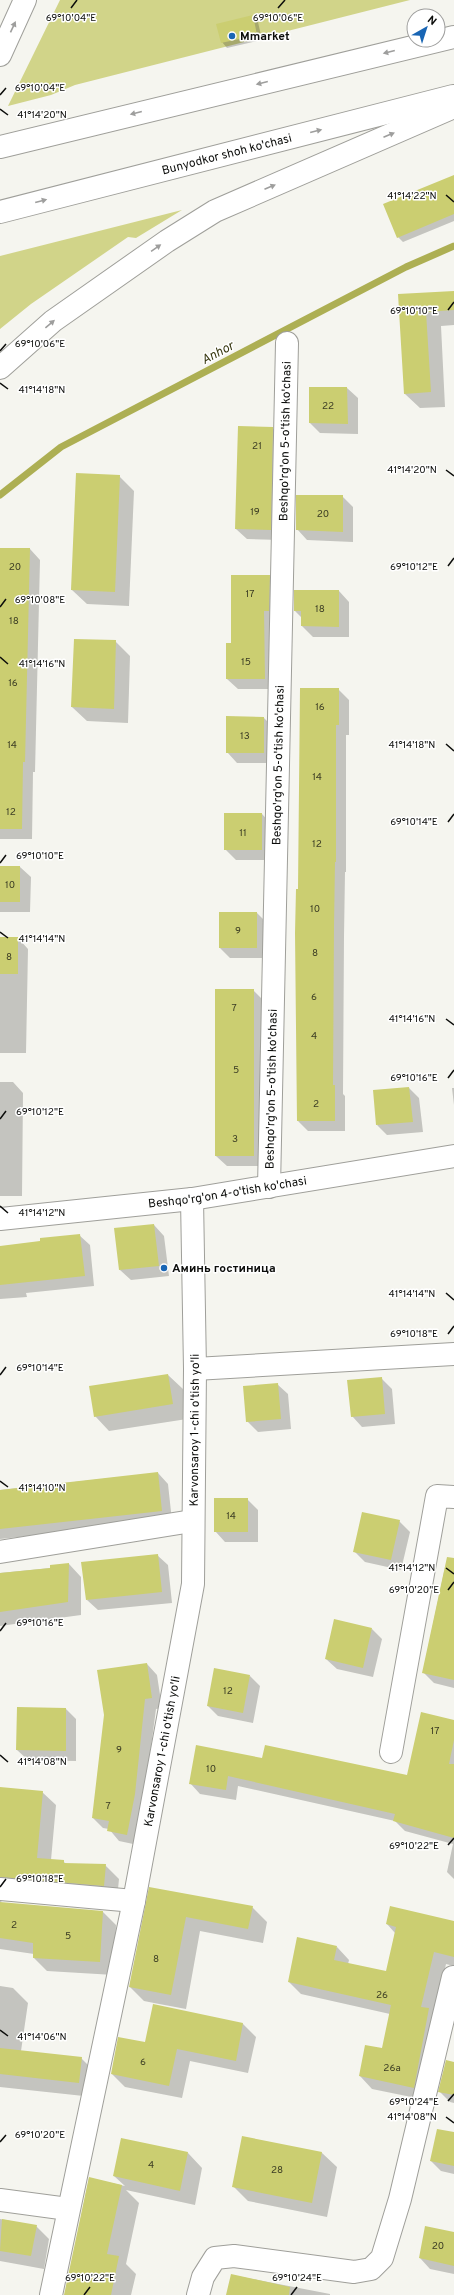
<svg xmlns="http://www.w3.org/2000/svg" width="454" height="2295" font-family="Overpass,sans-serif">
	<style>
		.grass { fill: #d1d489 }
		.shadow { fill: #0003 }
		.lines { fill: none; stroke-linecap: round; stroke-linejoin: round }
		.stream { stroke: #adaf53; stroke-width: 7 }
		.building { fill: #cbce71 }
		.minor-casing { stroke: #9f9f9a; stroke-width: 24 }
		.highway-casing { stroke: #9f9f9a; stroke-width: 24 }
		.minor { stroke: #fff; stroke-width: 22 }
		.highway { stroke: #fff; stroke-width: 22 }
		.oneway { fill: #9e9e9d }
		.ticks { fill: none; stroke: #0c0d0b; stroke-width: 1.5 }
		.poi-dot { fill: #1865b4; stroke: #fff; stroke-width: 1.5 }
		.labels { text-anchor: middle; stroke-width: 3; stroke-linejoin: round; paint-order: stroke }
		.number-label { font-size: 10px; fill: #3c3d24 }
		.poi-label { font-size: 12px; font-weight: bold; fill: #0c0d0b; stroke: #fff; text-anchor: start }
		.street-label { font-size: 12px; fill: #0c0d0b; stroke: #fff }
		.water-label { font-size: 13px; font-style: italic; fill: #393912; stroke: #fff }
		.ticks-label { font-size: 10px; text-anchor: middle; fill: #0c0d0b; stroke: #fff; stroke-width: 3; stroke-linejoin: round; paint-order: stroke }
	</style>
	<rect width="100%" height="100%" fill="#f5f5ef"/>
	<path class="grass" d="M60 0H410L75 85 51 95 8 106Z
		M182 210 136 238 128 237 31 304 0 329V256Z"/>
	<path class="shadow" d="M252 16 258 22 262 40 227 48 222 42Z
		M454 176V221L403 242 398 237Z
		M454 293V325L441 326 445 407 420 408 405 394 399 295Z
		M310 388H347L358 398V434L320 433 310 423Z
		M272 428 283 438 281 540 247 539 236 529Z
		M119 476 134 491 129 606 87 604 72 590Z
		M342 496 353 507V542L307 540 297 529Z
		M0 549H30L40 560 35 772H33L32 839H0Z
		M269 576 280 586 275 689H238L227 679 232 644Z
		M339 591 349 602V637H313L302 626V618L295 611Z
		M115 641 130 656 128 723 87 721 72 707Z
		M338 689 349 700V735H346V872H345L344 937 343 1094 345 1096V1131H308L298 1121 299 890Z
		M264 718 274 728V763H237L227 752Z
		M262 814 272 825 273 860H236L225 849Z
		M0 867H20L31 877 30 912H0Z
		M257 913 267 923V958H230L220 948Z
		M0 938H18L28 949 26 1053H0Z
		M253 990 264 1001V1166H227L216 1156Z
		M0 1082H13L23 1093 22 1196H0Z
		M409 1088 419 1098 423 1132 387 1135 377 1125Z
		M452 1088H454V1105Z
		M154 1225 164 1236 169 1276 131 1280 120 1270Z
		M79 1235 90 1245 94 1286 26 1293 27 1297 0 1299V1247L41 1242Z
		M168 1375 183 1389 187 1419 109 1431 95 1416Z
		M382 1379 392 1389 395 1424 362 1427 352 1416Z
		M277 1384 288 1394 291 1429 258 1432 247 1421Z
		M158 1473 168 1484 172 1521 0 1539V1490Z
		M247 1499 258 1510V1542H225L215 1531Z
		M399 1521 410 1532 401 1570 365 1562 354 1551Z
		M157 1555 168 1565 172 1603 98 1610 87 1600Z
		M69 1564 81 1577V1615L0 1626V1573L51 1568Z
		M444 1572 454 1575V1688L434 1683 423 1672Z
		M372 1629 382 1639 373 1677 337 1669 326 1659Z
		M147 1664 157 1675 162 1708 156 1709 138 1845 119 1841 109 1829 103 1828 93 1818Z
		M250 1676 260 1686 253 1723 218 1716 208 1706Z
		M66 1709 76 1719V1761L28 1760 17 1750Z
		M454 1721V1769L424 1762Z
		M197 1746 454 1799V1879L447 1872 453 1844 405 1831 395 1821 238 1786 236 1800 200 1794 190 1783Z
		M0 1788 42 1792 56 1805 51 1860 63 1861 66 1864 105 1865 119 1879 117 1899 3 1895 1 1903 103 1912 116 1925 114 1975 47 1971 34 1958V1954L0 1949Z
		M150 1888 252 1907 267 1922 263 1943 200 1931 186 2009 154 2003V2005L243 2024 256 2037 248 2073 190 2061 182 2098 125 2087 112 2074 146 2043 154 2003 144 2001 130 1987Z
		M454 1922V1966L446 1964 435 2015 426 2100 372 2089 360 2076 383 2050 390 2014 301 1994 289 1982 337 1947 349 1960 348 1964 387 1973 395 1933 387 1924Z
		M0 1986 13 1988 28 2003 21 2051 81 2058 96 2073 93 2097 0 2087Z
		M454 2063V2103L450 2102 440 2092Z
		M454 2133V2174L441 2171 431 2161Z
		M243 2137 322 2153 337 2167 327 2217 248 2201 233 2186Z
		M188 2153 202 2168 195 2205 126 2190 139 2203 126 2264 136 2274 131 2295H65L89 2178 125 2186 114 2176Z
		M0 2219 36 2226 49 2239 44 2269 0 2261Z
		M454 2233V2274L430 2269 420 2258Z
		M232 2275 330 2294V2295H227Z"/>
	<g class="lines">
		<path class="stream" d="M0 495 61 447 406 267 454 246"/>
	</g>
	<path class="building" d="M253 15 257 35 221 43 216 24Z
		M454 175V214L397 238 383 204Z
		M454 291V310L426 312 431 392 404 394 398 294Z
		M309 387H347L348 424 309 423Z
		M238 426 273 427 271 530 235 529Z
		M76 473 120 475 115 592 71 590Z
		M296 495H343V532L296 530Z
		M0 548H30L25 762H23L22 829H0Z
		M231 575H270L269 611H264L265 679H226V643H231Z
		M294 590H339V627L301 626V611H294Z
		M74 639 116 640 114 709 71 707Z
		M300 688H339V725H336V862H335L334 926 333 1085H335V1121H297L295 933 296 889H298Z
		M226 716 264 717V753H226Z
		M224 813H262V850H224Z
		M0 866H20V902H0Z
		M219 912H257V948H219Z
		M0 937H18V974H0Z
		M215 989H254V1156H215Z
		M409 1087 413 1122 376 1125 373 1090Z
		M154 1224 159 1266 119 1270 114 1228Z
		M80 1234 85 1276 0 1285V1246L40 1241V1238Z
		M168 1374 173 1404 94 1417 89 1386Z
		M382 1377 385 1414 351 1417 347 1380Z
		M278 1383 281 1419 246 1422 243 1386Z
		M158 1472 162 1511 0 1529V1490Z
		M214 1498H248V1532H214Z
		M362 1512 400 1520 391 1560 353 1552Z
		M158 1554 162 1592 86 1600 81 1562Z
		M447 1557 454 1558V1680L422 1673Z
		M69 1563 68 1602 0 1612V1573L50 1568V1565Z
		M334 1619 372 1628 363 1668 325 1659Z
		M147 1663 152 1698 145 1699 135 1794 127 1835 107 1831 109 1821 92 1818 104 1715 97 1670Z
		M214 1668 250 1675 243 1713 207 1706Z
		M17 1707 66 1708V1751L16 1750Z
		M421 1712 454 1720V1740L449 1764H454V1838L393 1821 395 1814 228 1776 226 1790 189 1784 196 1745 262 1758 265 1745 407 1775Z
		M0 1787 43 1791 37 1858 64 1860V1863L106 1864 104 1886 0 1877Z
		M149 1887 253 1906 248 1929 186 1917 171 1995 129 1987Z
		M0 1902 103 1911 100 1962 33 1958V1943L0 1938Z
		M390 1906 454 1921V1957L434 1952 421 2007 429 2008 414 2088 359 2076 365 2045 382 2048 391 2005 288 1982 297 1937 337 1946 334 1960 386 1971 396 1927 386 1924Z
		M153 2004 243 2023 236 2061 177 2049 169 2086 111 2074 118 2037 145 2042Z
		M0 2048 82 2057 79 2083 0 2074Z
		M446 2060 454 2062V2095L438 2092Z
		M437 2129 454 2132V2166L430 2161Z
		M242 2136 322 2152 312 2203 232 2187Z
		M121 2138 188 2152 180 2191 113 2176Z
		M89 2177 122 2185 107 2254 119 2256 111 2295H64Z
		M2 2219 37 2225 31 2256 0 2251Z
		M425 2226 454 2232V2266L419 2258Z
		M231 2274 290 2287 289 2295H226Z"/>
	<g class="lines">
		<g class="minor-casing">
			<g id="minor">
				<path id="s1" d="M269 1187 287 343"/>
				<path id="s2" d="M0 1219 192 1199 454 1156"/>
				<path d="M195 1369 454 1354"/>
				<path d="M0 1552 192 1521"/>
				<path d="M391 1752 437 1496 454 1497"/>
				<path d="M0 1889 134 1901"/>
				<path d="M0 2200 68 2209"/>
				<path id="s3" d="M51 2295 134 1901 193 1584 195 1369 192 1199"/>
				<path d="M198 2295 203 2277 215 2258 234 2256 354 2272 371 2269 382 2258 400 2199 453 1977"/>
			</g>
		</g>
		<g class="highway-casing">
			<g id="highway">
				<path d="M0 55 25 0"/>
				<path d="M0 147 454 37"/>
				<path id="s4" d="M0 212 453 96"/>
				<path d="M0 368 53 321 167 241 215 211 454 107"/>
			</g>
		</g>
		<use href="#minor" class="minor"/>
		<use href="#highway" class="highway"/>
	</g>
	<defs><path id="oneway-solid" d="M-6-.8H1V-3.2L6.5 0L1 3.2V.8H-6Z"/></defs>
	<g class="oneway">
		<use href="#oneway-solid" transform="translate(13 27) rotate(-65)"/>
		<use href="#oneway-solid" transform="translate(389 52) rotate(166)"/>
		<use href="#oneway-solid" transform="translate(262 83) rotate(166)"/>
		<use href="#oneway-solid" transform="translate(136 113) rotate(166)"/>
		<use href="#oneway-solid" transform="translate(316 131) rotate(-14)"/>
		<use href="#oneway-solid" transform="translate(389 135) rotate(-23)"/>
		<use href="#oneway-solid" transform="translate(270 187) rotate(-23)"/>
		<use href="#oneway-solid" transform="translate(41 201) rotate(-15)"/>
		<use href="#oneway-solid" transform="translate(156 248) rotate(-35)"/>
		<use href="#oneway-solid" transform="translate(50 324) rotate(-40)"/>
	</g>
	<path class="ticks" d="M71 8 77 0M278 8 285 0M0 95 6 88M0 109 8 115M446 195 454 202M448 310 454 302M0 351 6 344M0 383 8 389M446 470 454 476M448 566 454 558M0 607 6 599M0 657 8 664M446 744 454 751M448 822 454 814M0 863 6 855M0 932 8 938M446 1019 454 1025M448 1078 454 1070M0 1119 6 1111M0 1206 8 1213M446 1293 454 1300M448 1334 454 1326M0 1375 6 1367M0 1481 8 1487M446 1568 454 1574M448 1590 454 1582M0 1631 6 1623M0 1755 8 1762M448 1845 454 1838M0 1887 6 1879M0 2030 8 2036M448 2101 454 2094M446 2117 454 2123M0 2142 6 2135M84 2295 90 2287M291 2295 297 2287"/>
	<g class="poi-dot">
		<circle cx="232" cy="36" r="4"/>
		<circle cx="164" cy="1268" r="4"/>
	</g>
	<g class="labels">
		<g class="number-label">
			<text x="328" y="409">22</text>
			<text x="257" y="449">21</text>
			<text x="255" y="515">19</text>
			<text x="323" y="517">20</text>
			<text x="15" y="570">20</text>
			<text x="250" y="597">17</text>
			<text x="320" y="612">18</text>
			<text x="14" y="624">18</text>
			<text x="246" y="665">15</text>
			<text x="13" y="686">16</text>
			<text x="320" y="710">16</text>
			<text x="245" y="739">13</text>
			<text x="12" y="748">14</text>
			<text x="317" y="780">14</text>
			<text x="11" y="815">12</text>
			<text x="243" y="836">11</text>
			<text x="317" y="847">12</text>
			<text x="10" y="888">10</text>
			<text x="315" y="912">10</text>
			<text x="238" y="934">9</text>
			<text x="315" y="956">8</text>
			<text x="9" y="960">8</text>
			<text x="314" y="1000">6</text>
			<text x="234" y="1011">7</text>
			<text x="314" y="1039">4</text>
			<text x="236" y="1073">5</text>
			<text x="316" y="1107">2</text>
			<text x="235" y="1142">3</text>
			<text x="231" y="1519">14</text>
			<text x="228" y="1694">12</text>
			<text x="435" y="1734">17</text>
			<text x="119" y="1753">9</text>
			<text x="211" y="1772">10</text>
			<text x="108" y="1809">7</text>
			<text x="14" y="1928">2</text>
			<text x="68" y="1939">5</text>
			<text x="156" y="1962">8</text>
			<text x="382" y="1998">26</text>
			<text x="143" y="2065">6</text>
			<text x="392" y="2071">26a</text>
			<text x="151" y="2168">4</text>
			<text x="277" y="2173">28</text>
			<text x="438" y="2249">20</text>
		</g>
		<g class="poi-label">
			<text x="240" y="40">Mmarket</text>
			<text x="172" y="1272">Аминь гостиница</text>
		</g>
		<g class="street-label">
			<text dy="4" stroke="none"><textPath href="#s4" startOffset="234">Bunyodkor shoh ko'chasi</textPath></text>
			<text dy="4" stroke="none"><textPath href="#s1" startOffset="746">Beshqo'rg'on 5-o'tish ko'chasi</textPath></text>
			<text dy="4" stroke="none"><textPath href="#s1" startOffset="422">Beshqo'rg'on 5-o'tish ko'chasi</textPath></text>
			<text dy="4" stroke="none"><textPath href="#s1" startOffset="98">Beshqo'rg'on 5-o'tish ko'chasi</textPath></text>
			<text dy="4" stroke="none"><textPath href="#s2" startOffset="229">Beshqo'rg'on 4-o'tish ko'chasi</textPath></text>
			<text dy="4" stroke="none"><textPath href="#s3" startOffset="879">Karvonsaroy 1-chi o'tish yo'li</textPath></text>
			<text dy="4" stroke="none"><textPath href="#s3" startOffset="555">Karvonsaroy 1-chi o'tish yo'li</textPath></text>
		</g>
		<g class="water-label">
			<text transform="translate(217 352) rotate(-28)" y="5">Anhor</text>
		</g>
	</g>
	<g class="ticks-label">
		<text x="71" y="21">69°10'04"E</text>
		<text x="278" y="21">69°10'06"E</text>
		<text x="40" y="91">69°10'04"E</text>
		<text x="42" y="118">41°14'20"N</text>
		<text x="412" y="199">41°14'22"N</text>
		<text x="414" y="314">69°10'10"E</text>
		<text x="40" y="347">69°10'06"E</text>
		<text x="42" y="393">41°14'18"N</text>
		<text x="412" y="473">41°14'20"N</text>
		<text x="414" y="570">69°10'12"E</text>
		<text x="40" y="603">69°10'08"E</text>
		<text x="42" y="667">41°14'16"N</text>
		<text x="412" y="748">41°14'18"N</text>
		<text x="414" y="825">69°10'14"E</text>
		<text x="40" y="859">69°10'10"E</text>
		<text x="42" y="942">41°14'14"N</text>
		<text x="412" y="1022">41°14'16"N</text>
		<text x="414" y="1081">69°10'16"E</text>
		<text x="40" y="1115">69°10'12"E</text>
		<text x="42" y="1216">41°14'12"N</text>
		<text x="412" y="1297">41°14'14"N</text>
		<text x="414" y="1337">69°10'18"E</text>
		<text x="40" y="1371">69°10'14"E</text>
		<text x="42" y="1491">41°14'10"N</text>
		<text x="412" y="1571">41°14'12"N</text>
		<text x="414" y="1593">69°10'20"E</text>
		<text x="40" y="1626">69°10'16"E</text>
		<text x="42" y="1765">41°14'08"N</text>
		<text x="414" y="1849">69°10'22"E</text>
		<text x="40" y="1882">69°10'18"E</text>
		<text x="42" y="2040">41°14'06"N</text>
		<text x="414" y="2105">69°10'24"E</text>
		<text x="412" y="2120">41°14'08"N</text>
		<text x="40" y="2138">69°10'20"E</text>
		<text x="90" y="2281">69°10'22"E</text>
		<text x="297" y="2281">69°10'24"E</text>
	</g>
	<g transform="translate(426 28) rotate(39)"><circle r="19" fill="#ffffff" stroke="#9e9e9d"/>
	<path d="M0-3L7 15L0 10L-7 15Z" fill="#1865b4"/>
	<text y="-6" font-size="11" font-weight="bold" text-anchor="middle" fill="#0c0d0b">N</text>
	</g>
</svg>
